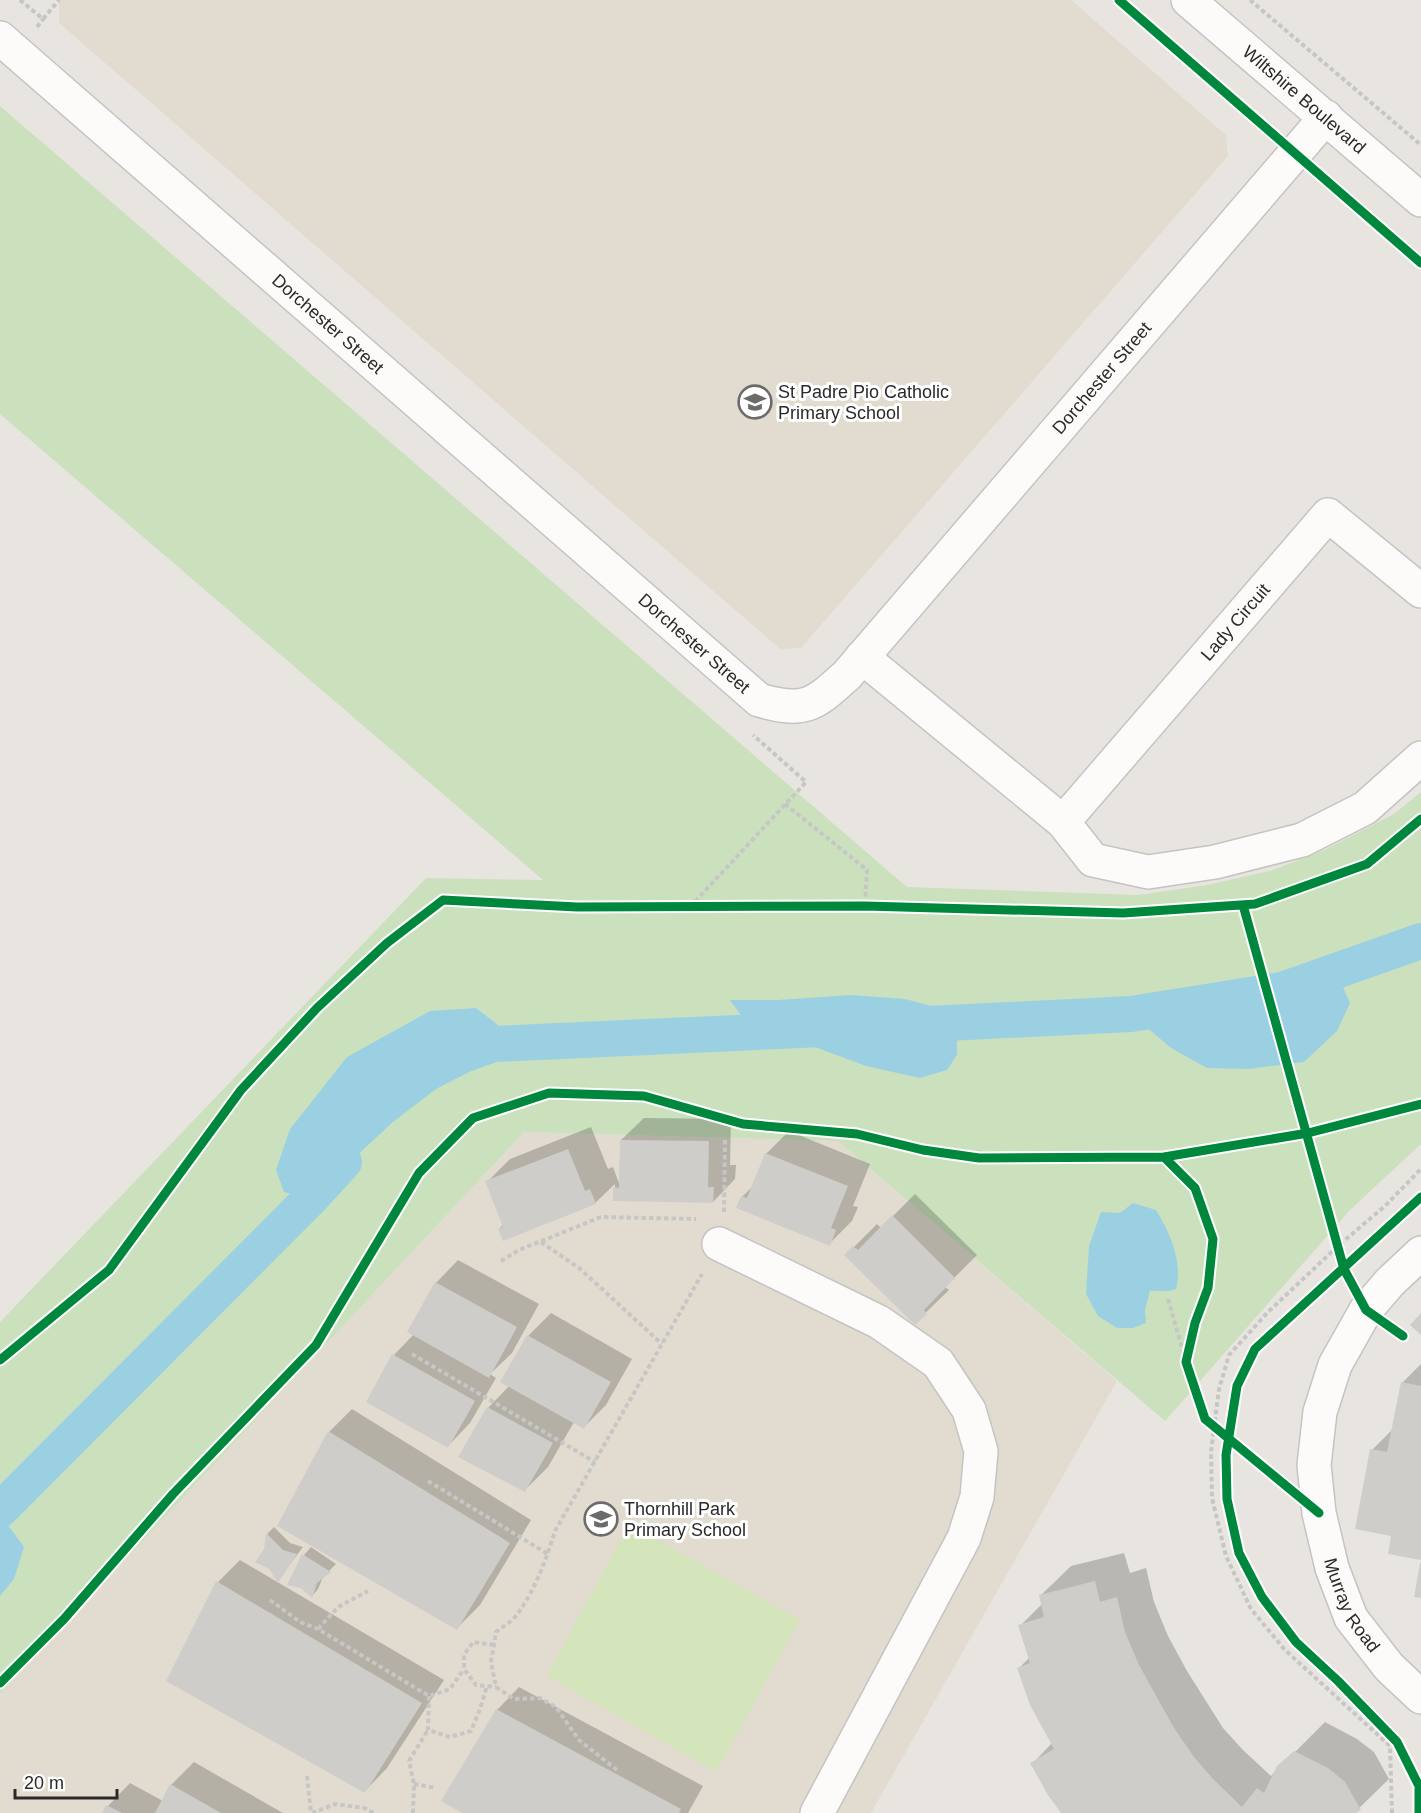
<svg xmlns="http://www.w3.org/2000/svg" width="1421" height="1813" font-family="Arial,sans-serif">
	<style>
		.education { fill: #e2dcd0 }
		.green { fill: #cbe1bd }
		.pitch { fill: #d4e4bb }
		.water { fill: #9bd0e3 }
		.shadow { fill: #0003 }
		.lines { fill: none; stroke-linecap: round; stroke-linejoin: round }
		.canal { stroke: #9bd0e3; stroke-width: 36 }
		.building { fill: #cfcdca }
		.minor-casing { stroke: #c4c4c3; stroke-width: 36 }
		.path { stroke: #c6c6c5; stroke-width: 4; stroke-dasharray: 4.5 3; stroke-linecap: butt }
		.minor { stroke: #fcfbfa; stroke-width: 33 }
		.cycleway-casing { stroke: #fff; stroke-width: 13 }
		.cycleway { stroke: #00873e; stroke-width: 9 }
		.labels { text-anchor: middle; stroke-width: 6; stroke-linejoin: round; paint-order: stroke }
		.street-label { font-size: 18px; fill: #2a2a2a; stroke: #fff }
		.poi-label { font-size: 18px; fill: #2a2a2a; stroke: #fff; text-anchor: start }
	</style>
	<rect width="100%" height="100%" fill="#e8e5e1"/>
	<path class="education" d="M59 0H1071L1226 135 1228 156 801 648 780 649 59 23Z
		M524 1132 838 1141 1117 1381 871 1813H0V1694Z"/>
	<path class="green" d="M0 106 907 887 1138 895 1207 885 1273 870 1324 850 1394 814 1421 792V1144L1350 1210 1165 1421 838 1141 524 1132 0 1694V1322L426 878 543 880 0 414Z"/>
	<path class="pitch" d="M629 1524 800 1620 716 1772 547 1676Z"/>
	<path class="water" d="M1336 971 1350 1003 1337 1031 1304 1062 1248 1069 1207 1068 1171 1048 1131 1014 1282 990Z
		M851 995 905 999 951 1011 957 1022V1055L947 1070 920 1078 866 1066 772 1031 740 1014 730 1000H778Z
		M476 1008 498 1025 494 1044 485 1064 436 1089 393 1122 310 1199 284 1192 276 1170 290 1129 347 1057 430 1011Z
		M1133 1203 1156 1210C1170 1233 1183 1261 1176 1289 1167 1293 1159 1290 1150 1291L1145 1310 1146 1323 1133 1328H1117L1098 1316 1086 1294 1089 1246 1101 1212 1120 1213Z
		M0 1524 8 1525 24 1547 14 1579 0 1596Z"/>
	<path class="shadow" d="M644 1118 731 1119 730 1165H736L735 1179 713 1202 615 1200V1184L595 1203 499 1229 504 1224 487 1182 510 1159 591 1127 608 1169 613 1167 620 1186 621 1140Z
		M789 1131 870 1164 853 1206 858 1207 852 1221 829 1244 742 1197 753 1186 766 1154Z
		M915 1194 977 1255 945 1287 949 1290 915 1323 846 1255 877 1224 881 1228Z
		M458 1260 539 1304 512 1353 490 1374 496 1378 470 1423 448 1446 394 1355 414 1334 436 1283Z
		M551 1313 632 1359 606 1405 583 1428 574 1422 548 1467 525 1490 488 1408 509 1386 502 1382 529 1335Z
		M1421 1364V1559L1393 1534 1372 1450 1394 1428 1402 1383Z
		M352 1409 531 1520 480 1605 457 1628 279 1526 330 1431Z
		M274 1527 290 1543 303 1547 278 1580 265 1549 268 1533Z
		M311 1547 336 1564 323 1577 318 1589 312 1596 302 1586 289 1584 304 1555Z
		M1124 1553 1130 1573 1146 1568 1154 1602 1168 1636 1187 1671 1223 1728 1243 1750 1271 1776 1325 1722 1357 1739 1374 1752 1389 1779 1354 1813H1062L1032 1764 1053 1742 1019 1668 1030 1657 1020 1626 1043 1603 1041 1595 1071 1566Z
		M240 1560 444 1680 387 1768 365 1791 218 1582Z
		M519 1687 703 1786 688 1813H465L497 1710Z
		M194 1762 283 1813H103L108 1806 130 1783 163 1801 171 1785Z"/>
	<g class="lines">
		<path class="canal" d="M907 1025 1131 1014 1282 990 1421 941
			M448 1060 494 1044 822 1029
			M0 1510 310 1199 344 1162"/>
	</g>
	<path class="building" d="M620 1140 709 1141 708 1187H714L713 1203 613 1201V1187L619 1188Z
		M568 1149 585 1191 590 1189 596 1204 503 1241 498 1229 503 1227 485 1181Z
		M765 1153 848 1186 831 1228 836 1230 830 1246 736 1208 741 1196 747 1198Z
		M892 1215 955 1278 924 1310 927 1314 915 1325 844 1255 853 1246 858 1250Z
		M435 1282 517 1327 489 1378 407 1332Z
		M1421 1313V1335L1410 1325Z
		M527 1335 611 1382 584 1429 500 1382Z
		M392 1354 475 1401 448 1448 366 1402Z
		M1401 1382 1421 1386V1560L1388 1554 1391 1536 1355 1529 1370 1449 1387 1452Z
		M487 1407 553 1443 525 1492 458 1457Z
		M328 1431 510 1543 457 1630 277 1526Z
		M266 1533 283 1550 297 1554 278 1583 269 1569 255 1562 264 1549Z
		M302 1554 331 1572 317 1583 312 1598 301 1588 287 1585Z
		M1420 1563H1421V1598L1414 1597Z
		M216 1581 422 1703 365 1793 166 1681Z
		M1095 1581 1100 1602 1117 1597 1125 1632 1139 1665 1174 1728 1194 1757 1213 1779 1242 1807 1257 1788 1264 1793 1277 1766 1294 1751 1328 1768 1345 1782 1361 1810 1356 1813H1061L1048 1795 1030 1763 1054 1749 1030 1705 1017 1668 1030 1663 1018 1625 1044 1617 1039 1595Z
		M496 1709 681 1809 679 1813H462L441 1801Z
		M170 1784 221 1813H155Z
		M106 1805 122 1813H102Z"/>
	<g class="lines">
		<g class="minor-casing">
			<g id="minor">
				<path id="s1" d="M1188 0 1421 200"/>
				<path id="s2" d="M0 38 759 700C804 713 813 706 847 675L1326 117"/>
				<path d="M862 657 1063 822 1093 860 1148 872 1215 862 1302 840 1365 808 1421 758"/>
				<path id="s3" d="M1063 822 1328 515 1421 591"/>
				<path d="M719 1244 879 1322 938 1363 969 1410 981 1451 977 1497 964 1538 817 1813"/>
				<path id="s4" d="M1421 1253 1390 1282 1366 1310 1335 1365 1320 1412 1314 1465 1319 1513 1332 1568 1351 1618 1389 1667 1421 1697"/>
			</g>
		</g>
		<path class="path" d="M20 0 43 19 59 0
			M1250 0 1421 145
			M37 27 43 19
			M785 804 867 870 865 906
			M690 907 806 782 753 735
			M724 1212 725 1138
			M541 1242 579 1268 662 1344
			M501 1261 519 1250 601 1217 696 1219
			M1168 1299 1186 1362
			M412 1354 595 1462
			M428 1481 548 1554
			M270 1600 300 1622 318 1629 429 1696 450 1689 464 1669
			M318 1629 338 1607 368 1591
			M494 1645 473 1642 464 1655V1669L476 1685 496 1687
			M429 1696 428 1730 450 1737 471 1731 480 1709 487 1686
			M617 1770 579 1740 556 1707 540 1698 514 1699 496 1687 491 1662 496 1632C502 1627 510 1623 515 1617 534 1593 546 1560 555 1531L702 1274
			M307 1776 311 1813
			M414 1784 436 1788
			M312 1813 335 1804 364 1808 374 1813
			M413 1813 414 1784 409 1761 428 1730
			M1392 1813 1390 1746 1285 1650 1251 1609 1226 1556 1212 1498 1211 1452 1219 1389 1229 1355 1268 1312 1338 1246 1385 1206 1421 1169"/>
		<use href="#minor" class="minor"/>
		<g class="cycleway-casing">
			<path id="cycleway" d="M1119 0 1421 263
				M1243 905 1344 1269 1366 1310 1403 1336
				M1164 1157 1308 1133 1421 1104
				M0 1360 109 1270 241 1090 317 1008 387 943 443 900 577 907 865 906 1123 913 1255 904 1367 864 1421 819
				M0 1683 64 1619 173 1494 316 1345 419 1173 473 1118 549 1093 644 1096 743 1124 857 1134 923 1150 979 1158 1164 1157 1195 1188 1213 1239 1208 1288 1195 1323 1186 1362 1205 1419 1319 1513
				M1419 1813V1786L1397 1742 1338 1681 1296 1642 1262 1597 1239 1553 1227 1499 1226 1455 1237 1386 1255 1349 1421 1197"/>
		</g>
		<use href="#cycleway" class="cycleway"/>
	</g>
	<defs>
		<g id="school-ring" transform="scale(1.725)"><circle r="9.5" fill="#fff" stroke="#6c6b6a" stroke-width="1.5"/><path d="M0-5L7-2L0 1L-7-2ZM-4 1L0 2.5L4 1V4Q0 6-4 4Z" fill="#6c6b6a"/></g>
	</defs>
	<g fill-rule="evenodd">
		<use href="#school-ring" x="755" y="402"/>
		<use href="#school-ring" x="601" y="1519"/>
	</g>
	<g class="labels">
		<g class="street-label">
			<text dy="6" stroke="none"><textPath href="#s1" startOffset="153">Wiltshire Boulevard</textPath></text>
			<text dy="6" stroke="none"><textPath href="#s2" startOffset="435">Dorchester Street</textPath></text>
			<text dy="6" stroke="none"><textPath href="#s2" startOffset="1497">Dorchester Street</textPath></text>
			<text dy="6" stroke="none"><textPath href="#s3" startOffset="264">Lady Circuit</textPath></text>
			<text dy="6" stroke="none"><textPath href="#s2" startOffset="921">Dorchester Street</textPath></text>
			<text dy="6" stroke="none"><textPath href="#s4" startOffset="392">Murray Road</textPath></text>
		</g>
		<g class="poi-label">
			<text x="778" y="398">St Padre Pio Catholic<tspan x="778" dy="21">Primary School</tspan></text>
			<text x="624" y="1515">Thornhill Park<tspan x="624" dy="21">Primary School</tspan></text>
		</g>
	</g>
	<path d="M15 1789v9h102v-9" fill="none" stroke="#2a2a2a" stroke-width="3"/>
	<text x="24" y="1789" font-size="18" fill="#2a2a2a" stroke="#ffffff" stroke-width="4.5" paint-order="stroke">20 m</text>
</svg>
